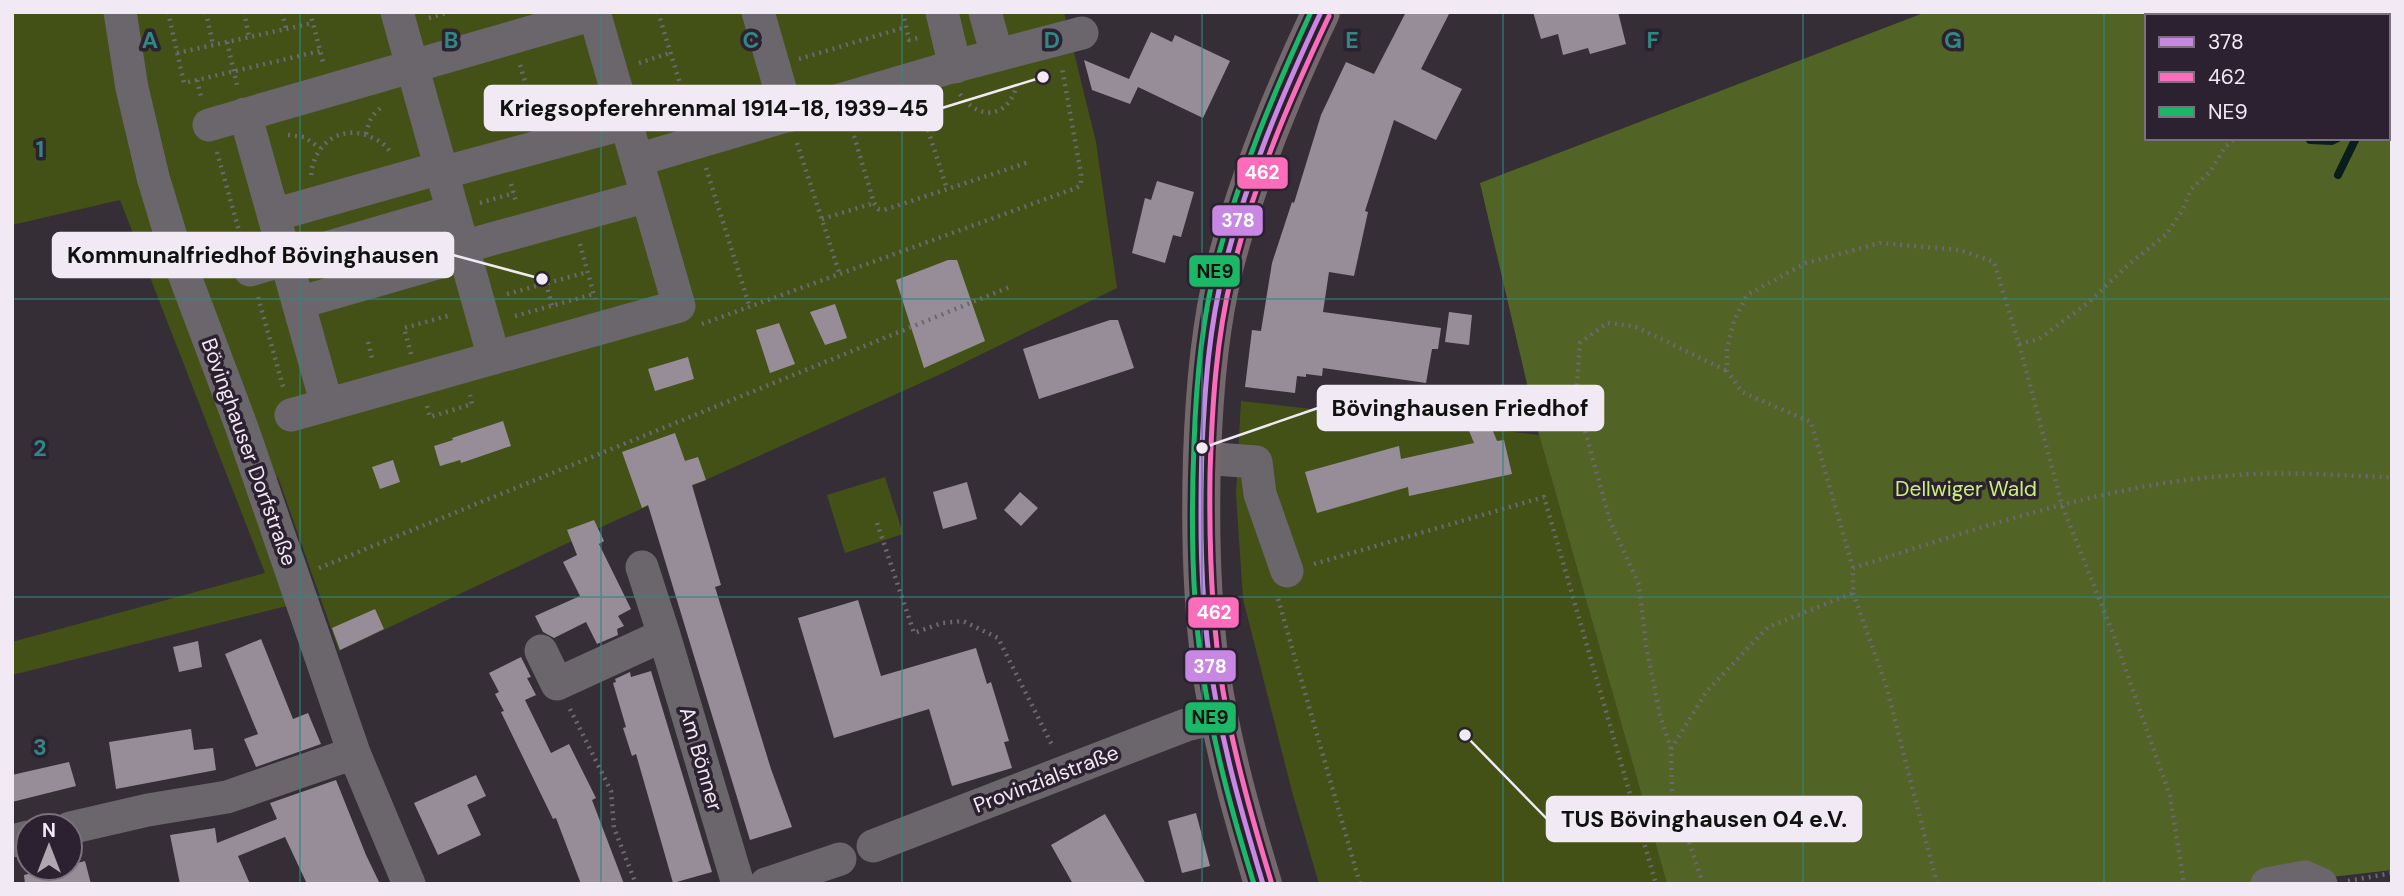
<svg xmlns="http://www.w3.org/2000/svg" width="2404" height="896" font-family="'DM Sans',sans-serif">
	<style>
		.green { fill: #435117 }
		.forest { fill: #526326; fill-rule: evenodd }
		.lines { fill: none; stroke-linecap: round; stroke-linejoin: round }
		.stream { stroke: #0b1c1d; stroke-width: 8 }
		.building { fill: #968d99 }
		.path { stroke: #6c686e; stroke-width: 4.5; stroke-dasharray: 2 5; stroke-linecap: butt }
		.minor { stroke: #6b666c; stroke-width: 33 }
		.major { stroke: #75686c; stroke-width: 38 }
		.bus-1-casing { stroke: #2c2130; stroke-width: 10 }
		.bus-2-casing { stroke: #2c2130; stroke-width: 10 }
		.bus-3-casing { stroke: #2c2130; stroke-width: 10 }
		.bus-1 { stroke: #c787e3; stroke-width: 5 }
		.bus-2 { stroke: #fb6dba; stroke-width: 5 }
		.bus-3 { stroke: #1ab867; stroke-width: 5 }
		.grid { fill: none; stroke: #318782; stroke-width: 2; stroke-opacity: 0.55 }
		.labels { text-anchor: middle; stroke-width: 7; stroke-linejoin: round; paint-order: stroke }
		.street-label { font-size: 21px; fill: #f1eaf4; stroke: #2c2130 }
		.park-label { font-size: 21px; fill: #cbf076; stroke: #2c2130 }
		.grid-label { font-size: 23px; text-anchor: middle; font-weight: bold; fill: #318782; stroke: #2c2130; stroke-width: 7; stroke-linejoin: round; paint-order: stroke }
		.leader { fill: none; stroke: #f1eaf4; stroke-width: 2.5 }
		.callout-dot { fill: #f1eaf4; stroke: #2c2130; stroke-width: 2.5 }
		.callout { fill: #f1eaf4; stroke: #f1eaf4; stroke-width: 2.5 }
		.callout-label { font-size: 23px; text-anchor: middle; font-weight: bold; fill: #111 }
		.line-badge { stroke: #2c2130; stroke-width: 2.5 }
		.badge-label { font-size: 19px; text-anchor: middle; font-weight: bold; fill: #fff }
		.pale-badge-label { font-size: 19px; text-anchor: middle; font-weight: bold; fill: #111 }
	</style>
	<rect width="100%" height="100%" fill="#352e36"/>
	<path class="green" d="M12 12H1064L1096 142 1117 288 943 373 610 523 339 651 278 477 252 491 287 606 12 675V642L265 573 120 200 12 225Z
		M1241 401 1539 435 1667 884H1319L1293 795 1243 599 1236 494Z
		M885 477 903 534 845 553 827 495Z"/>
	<path class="forest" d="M1926 12H2392V870L2270 884H1667L1539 435 1480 183ZM2147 16H2388V138H2147Z"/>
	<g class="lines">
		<path class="stream" d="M2372 12 2376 16
			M2388 16 2392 15
			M2388 84 2389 82
			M2310 140 2332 141 2338 138
			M2338 175 2356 138"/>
	</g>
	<path class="building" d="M1406 12H1450L1421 69 1462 89 1436 140 1394 120 1365 211 1368 212 1354 276 1329 272 1323 312 1441 328 1438 349H1432L1426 383 1323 368 1322 376 1306 374V377L1297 376 1295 393 1245 387 1252 330 1261 331 1272 263 1292 202 1294 203 1321 115 1346 62 1374 74Z
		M1533 12H1618L1626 44 1590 54 1588 48 1563 55 1558 34 1541 39Z
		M1151 32 1172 42 1175 35 1230 61 1203 118 1138 87 1130 104 1092 90 1084 60 1129 79Z
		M1157 181 1194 192 1181 237 1173 235 1165 263 1132 253 1145 198 1151 200Z
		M948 260H957L985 341 924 368 896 280Z
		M835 304 847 338 825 345 810 312Z
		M1449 312 1472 315 1469 345 1445 342Z
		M1110 320H1118L1134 368 1039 399 1023 349Z
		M779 323 795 364 770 373 756 330Z
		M688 357 694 379 655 391 648 369Z
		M1476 390 1497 441 1504 440 1512 474 1409 496 1408 487 1317 513 1305 472 1399 446 1401 459 1474 443 1456 398Z
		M503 421 511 446 461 463 460 460 440 466 434 446 453 440 452 438Z
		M675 433 685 461 698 457 706 480 692 485 721 585 715 587 771 769 792 827 750 840 648 505 642 508 622 452Z
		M393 460 400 482 380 489 372 467Z
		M967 482 977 519 943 529 933 492Z
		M1020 492 1038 508 1021 526 1004 510Z
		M594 520 604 541 599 544 631 609 618 616 624 626 617 629 618 635 597 644 586 622 554 638 543 632 535 616 580 596 563 562 577 555 567 530Z
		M858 600 881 676 976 648 987 684 991 682 1009 741 1004 742 1012 768 952 786 929 709 834 738 798 618Z
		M375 609 384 629 340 650 332 628Z
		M261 639 293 719 308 713 321 744 256 767 244 739 258 734 225 654Z
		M198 641 202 667 179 672 173 647Z
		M521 657 531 677 527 678 536 695 525 700 551 753 569 744 596 798 592 800 624 884H581L556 818 553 819 501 712 504 711 495 694 499 692 489 673Z
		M651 671 712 872 673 883 636 754 632 756 623 728 626 727 613 683 616 682 615 679 630 672 631 677Z
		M191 729 194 750 213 748 216 770 116 789 109 742Z
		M69 762 76 786 12 802V775Z
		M476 775 486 796 467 805 481 835 438 855 414 803Z
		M336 780 366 855 380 884H307L285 837 238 856 250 884H180L170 835 215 828 217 843 277 819 270 803Z
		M1196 813 1210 866 1182 873 1168 821Z
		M1105 814 1146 884H1073L1051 845Z
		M85 861 91 884H25L24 875 55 868H70V865Z"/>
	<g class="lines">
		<path class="path" d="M168 12 184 83 320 51
			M206 12 213 45
			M244 12 249 37
			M282 12 286 29
			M310 12 323 62
			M658 12 690 116
			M903 12 909 40 918 38
			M2274 16V12
			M429 18 450 12
			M227 42 238 89
			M177 53 313 23
			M799 59 906 27
			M639 63 670 53
			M520 65 536 117
			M197 80 201 97
			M960 94C981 125 1013 115 1018 79
			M928 130 947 189
			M366 134C369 122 371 115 382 107
			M288 135 304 137 320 148
			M854 136 874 203 878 209 884 210 1029 162
			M797 143 840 275
			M217 152 243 245
			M706 168 750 308
			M311 175C314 142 343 123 373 138 380 141 386 145 390 152
			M511 184 516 202
			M480 203 514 193
			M822 219 874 203
			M580 244 595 299
			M546 283 552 306
			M507 294 588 272
			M258 297 284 390
			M515 316 594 294
			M702 324 1076 188 1081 185V174L1062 68
			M368 342 373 362
			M2019 344 2062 505 2114 636 2170 796 2184 884
			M411 354 404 328 451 315
			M427 406 430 417 472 404 470 395
			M877 523 914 633 942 623 963 621 998 638 1053 747
			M1314 564 1544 497 1656 884
			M319 568 1012 286
			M1853 568 1811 422 1742 392 1727 371V349L1734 321 1747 295 1806 263 1880 243 1960 250 1994 262 2019 344 2039 339 2089 302 2129 264 2167 234 2183 209 2191 189 2211 171 2225 147 2236 138
			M1853 593 1886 685 1937 884
			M1278 599 1360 884
			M570 709 611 791 614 828 636 884
			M1671 749 1660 715 1646 645 1639 585 1610 521 1576 398 1580 343 1607 323 1634 326 1727 371
			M2348 881 2392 873
			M1703 884 1672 791 1671 749 1707 691 1768 627 1853 593V568C1976 529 2108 483 2237 475 2288 471 2341 476 2392 477"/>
		<path class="minor" d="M120 12 132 88 153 177 175 250 242 428 354 753 409 884
			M397 12 494 358
			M758 12 788 116
			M942 12 955 67
			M985 12 997 55
			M245 114 327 405
			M209 125 594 14
			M637 160 948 68 1082 33
			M442 173 626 123
			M274 215 440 168
			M463 247 647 196
			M250 270 453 211
			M298 303 465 255
			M291 415 679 306 594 12
			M1202 458 1256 462 1260 494 1287 571
			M642 567 664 635
			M541 651 557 684 664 635 738 884
			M70 828 148 810 227 797 354 753
			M12 841 28 837
			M873 846 1186 725 1220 717
			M766 884 840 859
			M2267 884 2305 877 2321 884"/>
		<path class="major" d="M1263 884C1241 812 1220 737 1210 663 1201 594 1200 526 1202 457 1204 395 1209 330 1224 269 1247 180 1282 94 1321 12"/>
		<g class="bus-1-casing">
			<path id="bus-1" d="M1263 884C1241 811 1220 738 1210 663 1200 592 1200 519 1202 447 1205 387 1209 327 1224 269 1246 180 1282 95 1321 12"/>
		</g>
		<g class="bus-2-casing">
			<path id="bus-2" d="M1271 881C1252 819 1234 756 1223 691 1211 620 1209 546 1210 474 1212 407 1216 339 1232 274 1253 184 1290 99 1329 16"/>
		</g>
		<g class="bus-3-casing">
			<path id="bus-3" d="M1254 884C1232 813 1212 741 1202 667 1191 594 1191 518 1194 444 1196 384 1201 324 1216 265 1238 178 1273 94 1311 12"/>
		</g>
		<use href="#bus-1" class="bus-1"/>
		<use href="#bus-2" class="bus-2"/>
		<use href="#bus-3" class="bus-3"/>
	</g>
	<path class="grid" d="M300 12V884M601 12V884M902 12V884M1202 12V884M1503 12V884M1803 12V884M2104 12V884M12 299H2392M12 597H2392"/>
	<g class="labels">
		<g class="street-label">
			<text transform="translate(249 452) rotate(70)" y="7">Bövinghauser Dorfstraße</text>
			<text transform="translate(701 759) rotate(74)" y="7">Am Bönner</text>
			<text transform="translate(1046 779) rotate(-21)" y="7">Provinzialstraße</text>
		</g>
		<g class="park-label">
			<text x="1966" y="496">Dellwiger Wald</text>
		</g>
	</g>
	<g class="grid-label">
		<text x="150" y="48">A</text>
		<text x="451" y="48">B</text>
		<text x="751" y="48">C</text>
		<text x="1052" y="48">D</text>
		<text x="1352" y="48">E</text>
		<text x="1653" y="48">F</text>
		<text x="1953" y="48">G</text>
		<text x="40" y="157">1</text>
		<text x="40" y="456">2</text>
		<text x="40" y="755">3</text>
	</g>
	<path class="leader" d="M1043 77L942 108M542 279L453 255M1202 448L1318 408M1465 735L1547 819"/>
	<g class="callout-dot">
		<circle cx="1043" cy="77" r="7"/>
		<circle cx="542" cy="279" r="7"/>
		<circle cx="1202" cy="448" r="7"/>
		<circle cx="1465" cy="735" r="7"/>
	</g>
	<g class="callout">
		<rect x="485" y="86" width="457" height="44" rx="7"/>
		<rect x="53" y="233" width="400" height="44" rx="7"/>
		<rect x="1318" y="386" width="285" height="44" rx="7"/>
		<rect x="1547" y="797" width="314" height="44" rx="7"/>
	</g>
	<g class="callout-label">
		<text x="714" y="116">Kriegsopferehrenmal 1914-18, 1939-45</text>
		<text x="253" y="263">Kommunalfriedhof Bövinghausen</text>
		<text x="1460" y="416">Bövinghausen Friedhof</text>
		<text x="1704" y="827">TUS Bövinghausen 04 e.V.</text>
	</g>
	<g class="line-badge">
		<rect x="1236" y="156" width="53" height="34" rx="7" fill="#fb6dba"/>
		<rect x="1211" y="204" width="53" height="33" rx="7" fill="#c787e3"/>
		<rect x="1188" y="254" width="53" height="34" rx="7" fill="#1ab867"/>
		<rect x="1187" y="596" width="53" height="33" rx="7" fill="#fb6dba"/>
		<rect x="1184" y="649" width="53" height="34" rx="7" fill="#c787e3"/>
		<rect x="1184" y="701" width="53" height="33" rx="7" fill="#1ab867"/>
	</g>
	<g class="badge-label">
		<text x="1262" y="179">462</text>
		<text x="1238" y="227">378</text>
		<text x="1214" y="619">462</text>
		<text x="1210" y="673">378</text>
	</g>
	<g class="pale-badge-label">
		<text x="1215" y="278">NE9</text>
		<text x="1210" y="724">NE9</text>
	</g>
	<rect width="2404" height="896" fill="none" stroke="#f1eaf4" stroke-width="28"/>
	<rect x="2145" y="14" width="245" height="126" fill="#2c2130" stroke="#7b717e" stroke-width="2"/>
	<rect x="2159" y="37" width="35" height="10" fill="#c787e3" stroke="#7b717e" stroke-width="2"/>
	<text x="2208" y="49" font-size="21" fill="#f1eaf4">378</text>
	<rect x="2159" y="72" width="35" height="10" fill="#fb6dba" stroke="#7b717e" stroke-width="2"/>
	<text x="2208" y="84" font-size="21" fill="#f1eaf4">462</text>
	<rect x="2159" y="107" width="35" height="10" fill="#1ab867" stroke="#7b717e" stroke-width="2"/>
	<text x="2208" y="119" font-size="21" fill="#f1eaf4">NE9</text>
	<g transform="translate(49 847)"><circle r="33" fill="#2c2130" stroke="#7b717e" stroke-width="2"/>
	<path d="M0-5L12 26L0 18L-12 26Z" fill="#afa8b2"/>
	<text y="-10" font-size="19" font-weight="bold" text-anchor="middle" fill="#f1eaf4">N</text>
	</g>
</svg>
